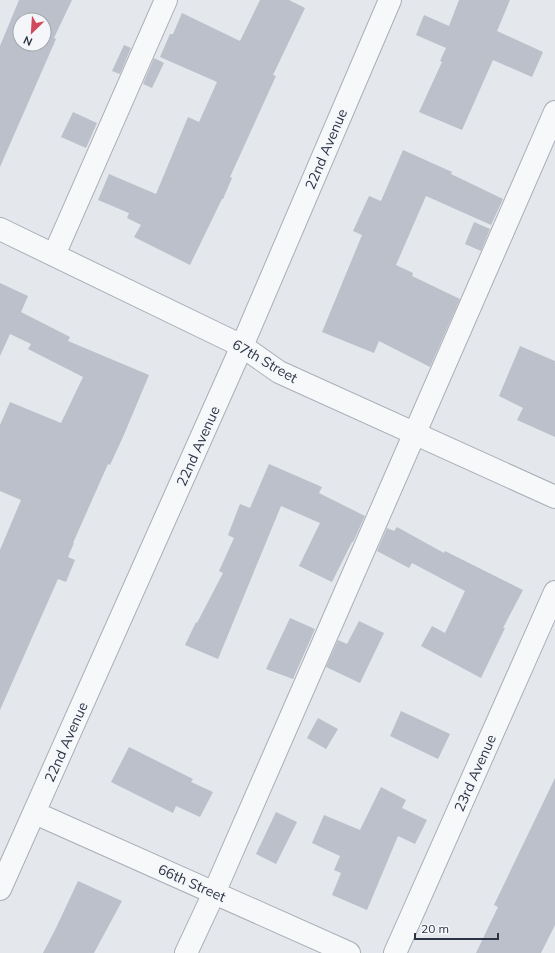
<svg xmlns="http://www.w3.org/2000/svg" width="555" height="953" font-family="Mulish,sans-serif">
	<style>
		.building { fill: #bbc0ca; fill-rule: evenodd }
		.lines { fill: none; stroke-linecap: round; stroke-linejoin: round }
		.minor-casing { stroke: #a9aeb7; stroke-width: 24 }
		.minor { stroke: #f7f8fa; stroke-width: 22 }
		.labels { text-anchor: middle; stroke-width: 3; stroke-linejoin: round; paint-order: stroke }
		.street-label { font-size: 14px; fill: #2b3445; stroke: #f4f6f9 }
	</style>
	<rect width="100%" height="100%" fill="#e4e7ec"/>
	<path class="building" d="M19 0H72L54 38 56 39 0 167V46ZM20 20H44V44H20Z
		M260 0H289L305 8 273 75 276 76 230 177 232 178 223 199H222L190 265 134 237 141 225 127 218 129 213 98 200 109 174 156 194 188 117 199 122 217 82 160 57 170 34H173L182 13 240 41Z
		M459 0H510L497 31 543 52 532 77 493 60 462 130 419 112 442 62 440 61 446 48 416 35 424 15 449 26Z
		M124 45 131 48 120 74 112 71Z
		M154 58 164 63 152 88 143 84Z
		M73 112 97 123 86 148 61 137Z
		M403 150 452 172 451 174 503 199 491 225 426 196 396 265 413 273 412 276 460 299 430 367 379 341 374 353 322 332 362 235 353 231 369 196 381 201Z
		M474 222 490 229 481 251 465 244Z
		M0 283 28 296 21 312 70 337 68 341 149 375 123 437 110 465 108 464 73 543H74L68 557 75 560 66 582 58 579 0 710V550L21 500 0 491V425L10 402 61 423 83 377 28 349 31 344 10 334 0 356Z
		M520 346 555 361V437L517 420 523 408 499 396Z
		M269 464 322 487 319 493 365 516 353 542H352L332 582 299 566 320 523 281 506 218 659 185 645 196 622 197 623 223 573 219 571 234 538 228 535 240 504 250 508Z
		M397 527 444 553 445 551 523 590 503 628H505L481 678 421 646 432 626 445 633 465 591 412 563 409 568 377 551 387 528 394 531Z
		M290 618 315 629 293 679 266 669Z
		M359 621 384 633 360 683 326 667 338 640 347 644Z
		M401 711 450 734 438 759 390 736Z
		M318 718 338 729 326 749 307 738Z
		M129 747 193 779 191 782 213 792 200 817 176 806 173 813 111 782Z
		M555 778V925L541 953H476L498 907 494 905Z
		M381 787 406 800 402 808 427 820 415 844 398 836 367 910 332 895 341 873 334 870 340 856 312 843 324 815 360 830Z
		M276 812 297 822 276 864 256 854Z
		M78 881 122 901 94 953H43L56 928Z"/>
	<g class="lines">
		<g class="minor-casing">
			<path id="minor" d="M0 229 242 346 279 372 555 497
				M54 255 166 0
				M35 813 349 953
				M0 889 242 346 390 0
				M186 953 214 893 555 112
				M395 953 555 592"/>
		</g>
		<use href="#minor" class="minor"/>
	</g>
	<g class="labels">
		<g class="street-label">
			<text transform="translate(326 149) rotate(-67)" y="5">22nd Avenue</text>
			<text transform="translate(265 361) rotate(30)" y="5">67th Street</text>
			<text transform="translate(198 446) rotate(-66)" y="5">22nd Avenue</text>
			<text transform="translate(66 742) rotate(-66)" y="5">22nd Avenue</text>
			<text transform="translate(475 773) rotate(-66)" y="5">23rd Avenue</text>
			<text transform="translate(192 883) rotate(24)" y="5">66th Street</text>
		</g>
	</g>
	<g transform="translate(32 32) rotate(205)"><circle r="19" fill="#f4f6f9" stroke="#a4a8b1"/>
	<path d="M0-3L7 15L0 10L-7 15Z" fill="#d1495b"/>
	<text y="-6" font-size="11" font-weight="bold" text-anchor="middle" fill="#2b3445">N</text>
	</g>
	<path d="M415 933v6h83v-6" fill="none" stroke="#2b3445" stroke-width="2"/>
	<text x="421" y="933" font-size="12" fill="#2b3445" stroke="#f4f6f9" stroke-width="3" paint-order="stroke">20 m</text>
</svg>
